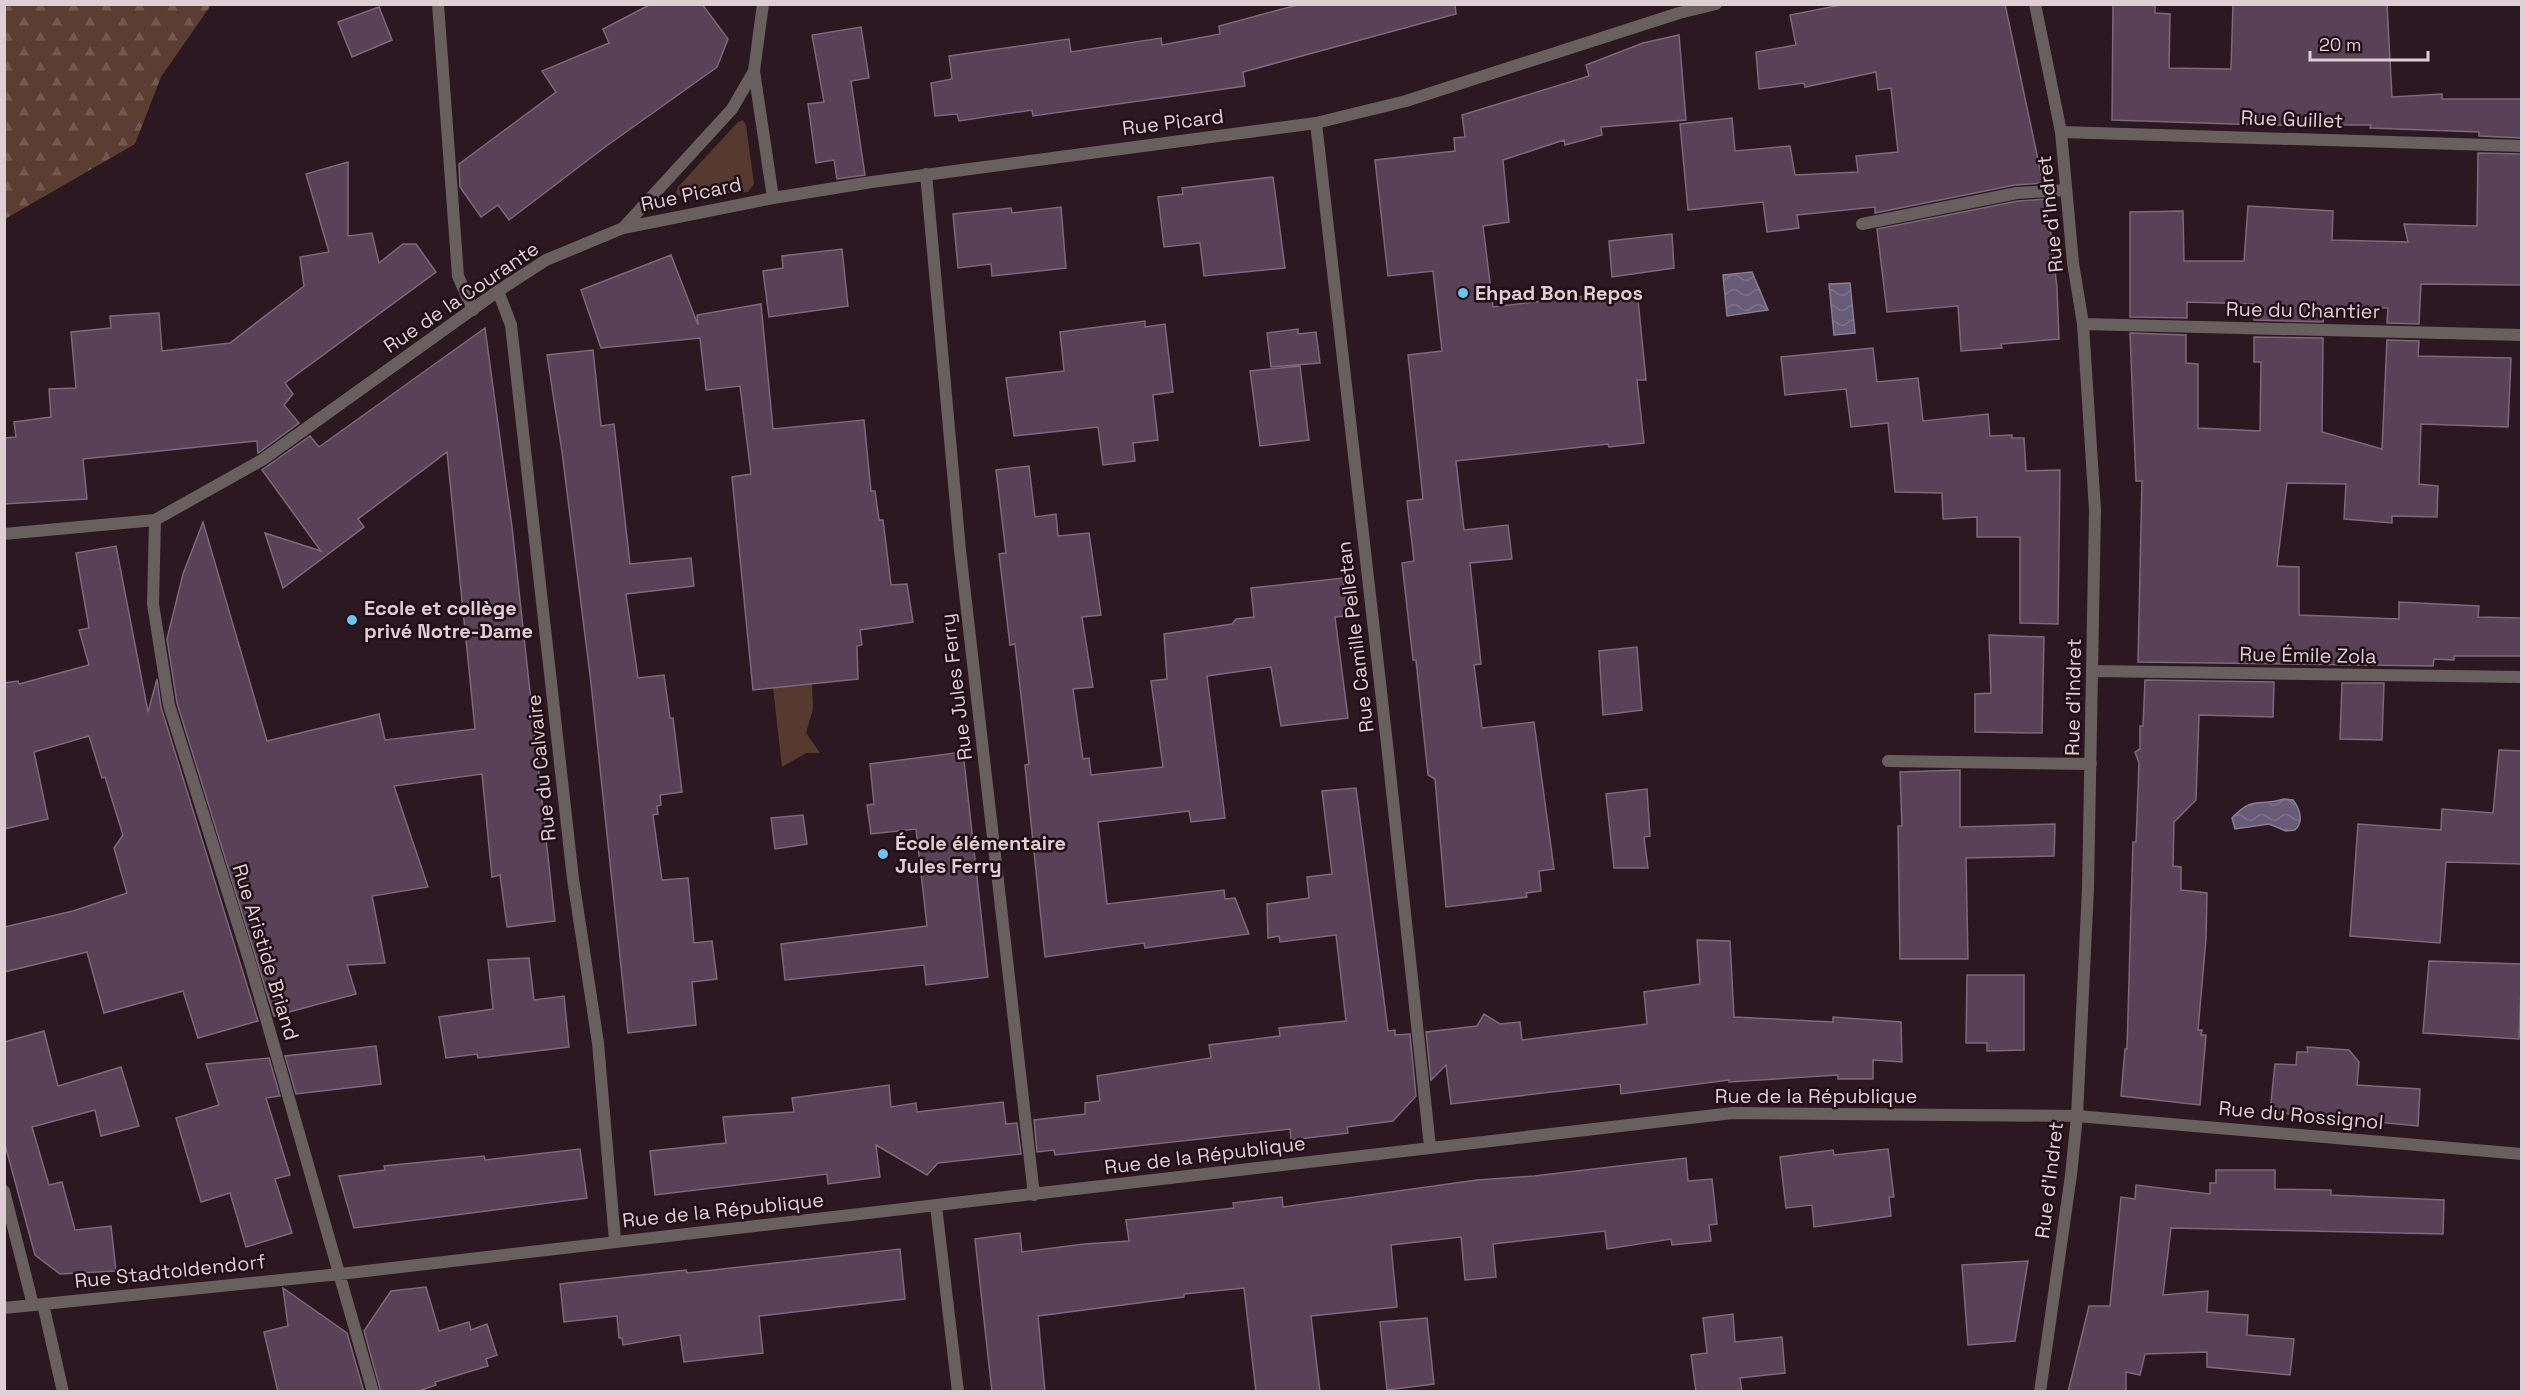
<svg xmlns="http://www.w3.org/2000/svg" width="2526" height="1396" font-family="'Space Grotesk',sans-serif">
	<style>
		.grass { fill: #573a2f }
		.forest { fill: url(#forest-firs) }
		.water { fill: url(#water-waves); stroke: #8b7e94; stroke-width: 1.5 }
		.building { fill: #594157; stroke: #7c697a; stroke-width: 1.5 }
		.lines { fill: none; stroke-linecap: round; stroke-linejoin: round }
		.lane { stroke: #6a5f5f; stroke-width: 12 }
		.street { stroke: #6a5f5f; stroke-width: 12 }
		.poi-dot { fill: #6cc3f2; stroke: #210f17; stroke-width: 2 }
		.labels { text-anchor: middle; stroke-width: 5; stroke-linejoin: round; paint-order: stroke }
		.street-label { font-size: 20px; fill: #ddcfd4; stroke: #210f17 }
		.poi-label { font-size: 20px; font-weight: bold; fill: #ddcfd4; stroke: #210f17; text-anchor: start }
	</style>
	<defs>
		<pattern id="forest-firs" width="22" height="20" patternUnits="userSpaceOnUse" patternTransform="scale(1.5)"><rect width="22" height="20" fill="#5c3d32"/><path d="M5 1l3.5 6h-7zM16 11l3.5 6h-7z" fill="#73584f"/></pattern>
		<pattern id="water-waves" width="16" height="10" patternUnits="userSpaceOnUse" patternTransform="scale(1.5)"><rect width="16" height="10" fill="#685b78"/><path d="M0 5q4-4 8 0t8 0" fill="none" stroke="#7d728a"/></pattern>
	</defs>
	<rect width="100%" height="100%" fill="#2b1820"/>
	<path class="grass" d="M743 120 746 125 754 184 748 192 680 196 676 193 678 187 738 122Z
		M812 684 813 709 806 733 820 753H806L782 767 773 688Z"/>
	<path class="forest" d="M4 5H211L161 77 135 144 5 219Z"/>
	<path class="water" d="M1752 272 1768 310 1727 316 1723 275Z
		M1850 283 1855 333 1834 335 1829 284Z
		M2284 799 2293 800C2300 809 2304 822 2295 830L2286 831 2269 824 2235 829 2232 818C2253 795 2259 807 2284 799Z"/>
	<path class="building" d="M651 4H702L728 39 717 67 605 147 509 220 498 205 481 217 460 187 459 164 556 92 542 71 609 43 603 29Z
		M1301 4H1455L1456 14 1243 72 1245 86 1033 116 1032 110 959 121 957 114 935 116 931 83 952 79 949 56 1069 39 1071 52 1161 38 1162 45 1220 34 1219 26Z
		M1846 4H2005L2043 183 2015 185 1875 213V207L1797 215 1799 228 1767 232 1763 202 1688 210 1680 124 1732 118 1735 151 1790 146 1795 175 1858 172 1856 156 1898 152 1891 88 1878 90 1876 72 1805 87 1804 83 1759 89 1756 52 1796 45 1790 15Z
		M2113 4H2155V13L2170 14 2169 68 2231 69 2233 4H2387L2392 97 2442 94V99H2522V138L2479 136V132L2370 128 2371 125H2263L2112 120Z
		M379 7 392 40 352 57 338 22Z
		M861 27 869 78 851 81 865 175 837 179 834 160 816 163 808 104 824 102 812 35Z
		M1679 35 1686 120 1601 127 1602 135 1565 145 1564 140 1503 160 1509 222 1483 226 1493 307 1637 290 1646 380H1637L1644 443 1609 447 1608 444 1456 461 1464 530 1508 525 1512 559 1470 563 1481 664 1474 665 1482 728 1534 722 1554 869 1539 871 1541 891 1526 893 1527 897 1446 907 1435 779 1428 775 1416 660H1413L1402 563 1414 561 1407 501 1423 499 1408 355 1442 351 1433 271 1388 276 1375 160 1455 151 1454 138 1465 137 1462 115 1589 76 1586 65 1643 43Z
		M2478 153 2522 154V285L2421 284 2419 324 2387 323 2388 308 2324 306 2323 322 2254 320V304L2187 302V318L2130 317V212L2183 211 2184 261H2244L2248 206 2333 211 2332 240 2408 242 2404 224 2477 226Z
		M348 162V236L372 233 379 263 403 244H416L436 272 285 383 293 394 284 405 299 423 258 453 257 441 83 459 87 499 4 504V438L16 437 14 422 51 417 49 389 76 388 71 332 111 328 110 316 159 313 162 351 230 343 304 286 300 257 329 252 306 174Z
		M1273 177 1285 268 1204 276 1200 243 1164 247 1158 197 1183 194 1182 188Z
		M2047 199 2057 288 2059 339 2001 344 2002 348 1961 351 1958 306 1887 312 1877 229 2018 201Z
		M1061 207 1066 268 992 276 991 264 958 268 953 214 1011 208 1012 213Z
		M1672 234 1674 268 1612 277 1609 241Z
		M842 249 848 306 769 317 763 271 783 268 782 256Z
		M671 255 698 325 697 315 761 304 773 429 864 420 871 491H875L879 520H883L891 585 907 584 913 622 860 630 862 645 857 646 858 679 753 690 732 477 751 474 740 386 706 390 700 338 601 348 581 290Z
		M1145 321V327L1165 324 1173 392 1153 395 1158 440 1133 443 1135 461 1103 465 1098 427 1014 436 1006 378 1064 371 1060 332Z
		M485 328 512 527 555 921 507 927 500 875 492 877 482 774 394 786 428 887 372 896 385 963 347 965 356 994 274 1016 177 703 167 639 183 574 203 522 267 741 379 714 385 740 475 729 447 452 358 519 364 527 283 588 265 533 321 551 262 470 310 436 319 447Z
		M1298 329V334L1316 332 1320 363 1271 367 1267 333Z
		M2130 333 2186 335V363L2198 364V428L2260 431 2261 362H2254V337L2323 338 2322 432 2382 449 2387 340 2419 341 2418 356 2511 358 2508 427 2421 424 2419 484 2438 486 2437 517 2392 516V523L2344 519 2346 484 2287 483 2277 566 2299 567V615L2399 619V602L2479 606 2478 617 2522 618V656H2454V660L2434 659 2433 666 2138 662 2142 481H2136Z
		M1873 348 1877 382 1918 378 1923 421 1988 414 1990 436 2012 435V438H2024L2026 471 2060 470 2058 624 2020 623V537H1977V517L1943 519 1942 493 1895 492 1888 423 1851 427 1846 389 1785 395 1781 357Z
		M593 350 601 426 614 424 630 564 691 558 694 586 626 594 638 678 664 675 670 718H673L682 792 660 795 661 805 657 806 658 814 653 815 662 880 688 878 694 943 712 941 717 979 692 982 696 1025 628 1033 591 683 562 452 547 355Z
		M1300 366 1309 440 1260 446 1250 371Z
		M1029 466 1035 517 1056 514 1058 536 1089 533 1101 615 1082 617 1093 687 1073 689 1083 759 1089 758 1091 775 1163 767 1151 681 1167 679 1164 634 1232 624 1236 619 1254 617 1251 588 1343 578 1347 616 1335 617 1348 718 1281 726 1271 667 1207 676 1225 818 1191 822 1189 811 1098 822 1107 904 1224 890 1225 899 1235 898 1249 934 1145 948 1144 943 1045 957 1025 765 1029 764 1015 644 1010 645 999 554 1006 553 996 470Z
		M116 546 148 712 157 679 161 707 258 1021 198 1038 183 991 104 1013 87 952 4 972V927L73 911 127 893 114 848 123 835 105 777 102 778 89 736 34 752 48 819 4 829V683L18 681 19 684 89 665 79 630 89 628 76 553Z
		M1989 635 2044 637 2042 733 1975 732V694L1991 693Z
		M1637 647 1642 710 1603 715 1599 651Z
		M2145 680 2274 682 2273 717 2199 715 2196 800 2174 822 2173 866 2181 867V890L2207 893 2206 939 2198 1030H2202L2201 1035H2206L2200 1105 2121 1096 2125 1049H2127L2133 842H2136L2139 763 2135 752 2140 749V726H2143Z
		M2342 683H2384L2382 740 2340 739Z
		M2499 750 2522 751V864L2446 862 2440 943 2350 936 2358 824 2441 830 2442 809 2493 813Z
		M963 752 988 977 926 985 924 965 785 980 781 944 927 926 916 829 871 834 867 805 874 804 870 764Z
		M1960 770V827L2055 824 2054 856 1966 858 1968 959H1900L1898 826H1902L1900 772Z
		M1356 788 1388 1031 1395 1030V1035L1410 1034 1416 1096 1393 1121 1347 1127 1348 1133 1291 1140 1290 1129 1055 1155 1054 1150 1037 1152 1034 1120 1085 1114V1103L1100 1101 1097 1076 1211 1058 1209 1045 1280 1036 1279 1028 1346 1021 1336 935 1280 942 1279 936 1268 938 1267 904 1309 898 1307 877 1332 874 1322 791Z
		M1647 789 1650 836 1644 837 1648 868H1614L1606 794Z
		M803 815 807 844 775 849 771 818Z
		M1697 940 1730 941 1734 1017 1833 1022V1017L1901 1022 1902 1062 1873 1060V1079H1838V1075L1729 1082V1080L1621 1094 1620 1084 1451 1104 1446 1065 1431 1080 1426 1032 1477 1026 1484 1014 1500 1024 1520 1022 1522 1040 1647 1024 1644 992 1700 984Z
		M529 958 534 1000 564 996 569 1047 478 1058 477 1054 446 1058 439 1017 493 1009 488 960Z
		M2429 961 2522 964 2519 1039 2423 1033Z
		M1967 975H2024V1050L1987 1051V1043H1966Z
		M44 1031 58 1086 121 1067 139 1126 101 1136 95 1110 32 1127 49 1185 62 1182 75 1230 111 1226 116 1271 60 1274 35 1255 4 1141V1042Z
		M376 1046 381 1084 296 1094 285 1056Z
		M2307 1047 2349 1050 2359 1062 2357 1085 2420 1089 2418 1126 2270 1112 2275 1064 2296 1065 2297 1052H2308Z
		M269 1058 280 1096 266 1098 290 1175 275 1179 292 1233 246 1247 230 1193 201 1202 176 1118 219 1105 206 1064Z
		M889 1085 891 1107 916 1103 917 1112 1003 1102 1006 1124 1017 1123 1021 1154 938 1163 927 1175 876 1145 880 1177 828 1184 827 1174 655 1195 650 1151 726 1143 723 1117 794 1112 792 1098Z
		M580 1149 587 1198 354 1228 339 1176 385 1170 384 1166 484 1156 485 1160Z
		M1888 1149 1894 1197H1889L1891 1216 1814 1227 1812 1205 1786 1208 1780 1157 1833 1150 1834 1155Z
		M1686 1158 1688 1181 1712 1179 1717 1224 1709 1225 1711 1241 1672 1245 1671 1239 1607 1249 1605 1231 1493 1244 1496 1277 1465 1280 1461 1237 1391 1245 1397 1307 1311 1316 1320 1392H1256L1244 1288 1184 1294V1297L1038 1316 1045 1392H992L975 1239 1020 1233 1022 1252 1084 1244 1129 1241 1126 1220 1234 1208 1233 1203 1282 1197 1283 1207 1477 1180 1534 1176Z
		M2216 1170H2275V1189L2331 1190V1195L2444 1200 2443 1234 2171 1228 2163 1295 2208 1291 2207 1312 2248 1315 2247 1335 2294 1339 2290 1375 2207 1367V1352L2145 1354 2140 1375 2126 1372V1392H2068L2089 1306H2110L2121 1197 2135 1199 2136 1185 2210 1194V1183H2216Z
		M900 1249 905 1299 759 1316 763 1353 684 1362 680 1335 623 1345 622 1338H619L617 1316 564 1322 560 1284 686 1270 687 1273Z
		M2028 1261 2015 1341 1968 1345 1962 1265Z
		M426 1287 439 1331 469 1322 471 1330 487 1324 497 1355 486 1359 488 1366 435 1382 436 1385 416 1392H381L364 1331 391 1291Z
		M283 1288 347 1333 364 1392H278L264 1332 288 1326Z
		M1733 1314 1735 1342 1782 1337 1785 1373 1740 1378 1742 1392H1696L1691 1355 1707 1353 1703 1318Z
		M1427 1318 1434 1384 1387 1390 1380 1322Z"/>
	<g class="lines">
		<path class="lane" d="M438 4 458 276 473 310"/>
		<path class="street" d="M763 4 754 71 773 198
			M2035 4 2061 132 2073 263 2083 324 2095 510 2088 888 2077 1116 2071 1175 2040 1392
			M1316 123 1386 735 1430 1147
			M2061 132 2522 146
			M926 174 960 550 1034 1195
			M1862 224 2017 193 2066 190
			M623 228 773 198 872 182 1316 123 1406 101 1679 13 1716 4
			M498 291 511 325 573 879 598 1043 615 1241
			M2083 324 2522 335
			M155 520 153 604 169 705 251 966 373 1392
			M4 534 155 520 262 460 498 291 546 260 623 228 732 109 754 71
			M2093 671 2522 677
			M1888 761 2091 764
			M4 1191 33 1305
			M936 1206 958 1392
			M43 1304 63 1392
			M4 1308 340 1274 1733 1113 2077 1116 2522 1154"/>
	</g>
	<g class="poi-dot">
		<circle cx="1463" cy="293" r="6"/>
		<circle cx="352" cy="620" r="6"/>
		<circle cx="883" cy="854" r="6"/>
	</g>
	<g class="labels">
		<g class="street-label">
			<text transform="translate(2292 119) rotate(2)" y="7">Rue Guillet</text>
			<text transform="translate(1173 122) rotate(-7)" y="7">Rue Picard</text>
			<text transform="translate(691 194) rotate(-12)" y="7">Rue Picard</text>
			<text transform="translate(2050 214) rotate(-96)" y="7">Rue d'Indret</text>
			<text transform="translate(461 297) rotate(-34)" y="7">Rue de la Courante</text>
			<text transform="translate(2303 310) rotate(1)" y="7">Rue du Chantier</text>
			<text transform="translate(1355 637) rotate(-97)" y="7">Rue Camille Pelletan</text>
			<text transform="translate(2308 655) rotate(1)" y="7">Rue Émile Zola</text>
			<text transform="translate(956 687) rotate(-97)" y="7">Rue Jules Ferry</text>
			<text transform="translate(2073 697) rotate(-89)" y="7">Rue d'Indret</text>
			<text transform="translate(541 768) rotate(-96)" y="7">Rue du Calvaire</text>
			<text transform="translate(266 952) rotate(73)" y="7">Rue Aristide Briand</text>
			<text x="1816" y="1103">Rue de la République</text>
			<text transform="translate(2301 1115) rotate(5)" y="7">Rue du Rossignol</text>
			<text transform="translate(1205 1155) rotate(-7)" y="7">Rue de la République</text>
			<text transform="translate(2049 1180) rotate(-83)" y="7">Rue d'Indret</text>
			<text transform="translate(723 1210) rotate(-6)" y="7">Rue de la République</text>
			<text transform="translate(170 1271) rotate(-6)" y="7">Rue Stadtoldendorf</text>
		</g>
		<g class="poi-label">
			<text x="1475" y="300">Ehpad Bon Repos</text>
			<text x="364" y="615">Ecole et collège<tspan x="364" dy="23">privé Notre-Dame</tspan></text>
			<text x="895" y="850">École élémentaire<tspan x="895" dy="23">Jules Ferry</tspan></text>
		</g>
	</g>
	<rect width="2526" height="1396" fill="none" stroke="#ddcfd4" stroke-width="12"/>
	<path d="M2310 51v9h118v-9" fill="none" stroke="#ddcfd4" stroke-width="3"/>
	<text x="2319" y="51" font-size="18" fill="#ddcfd4" stroke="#210f17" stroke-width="4.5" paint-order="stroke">20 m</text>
</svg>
